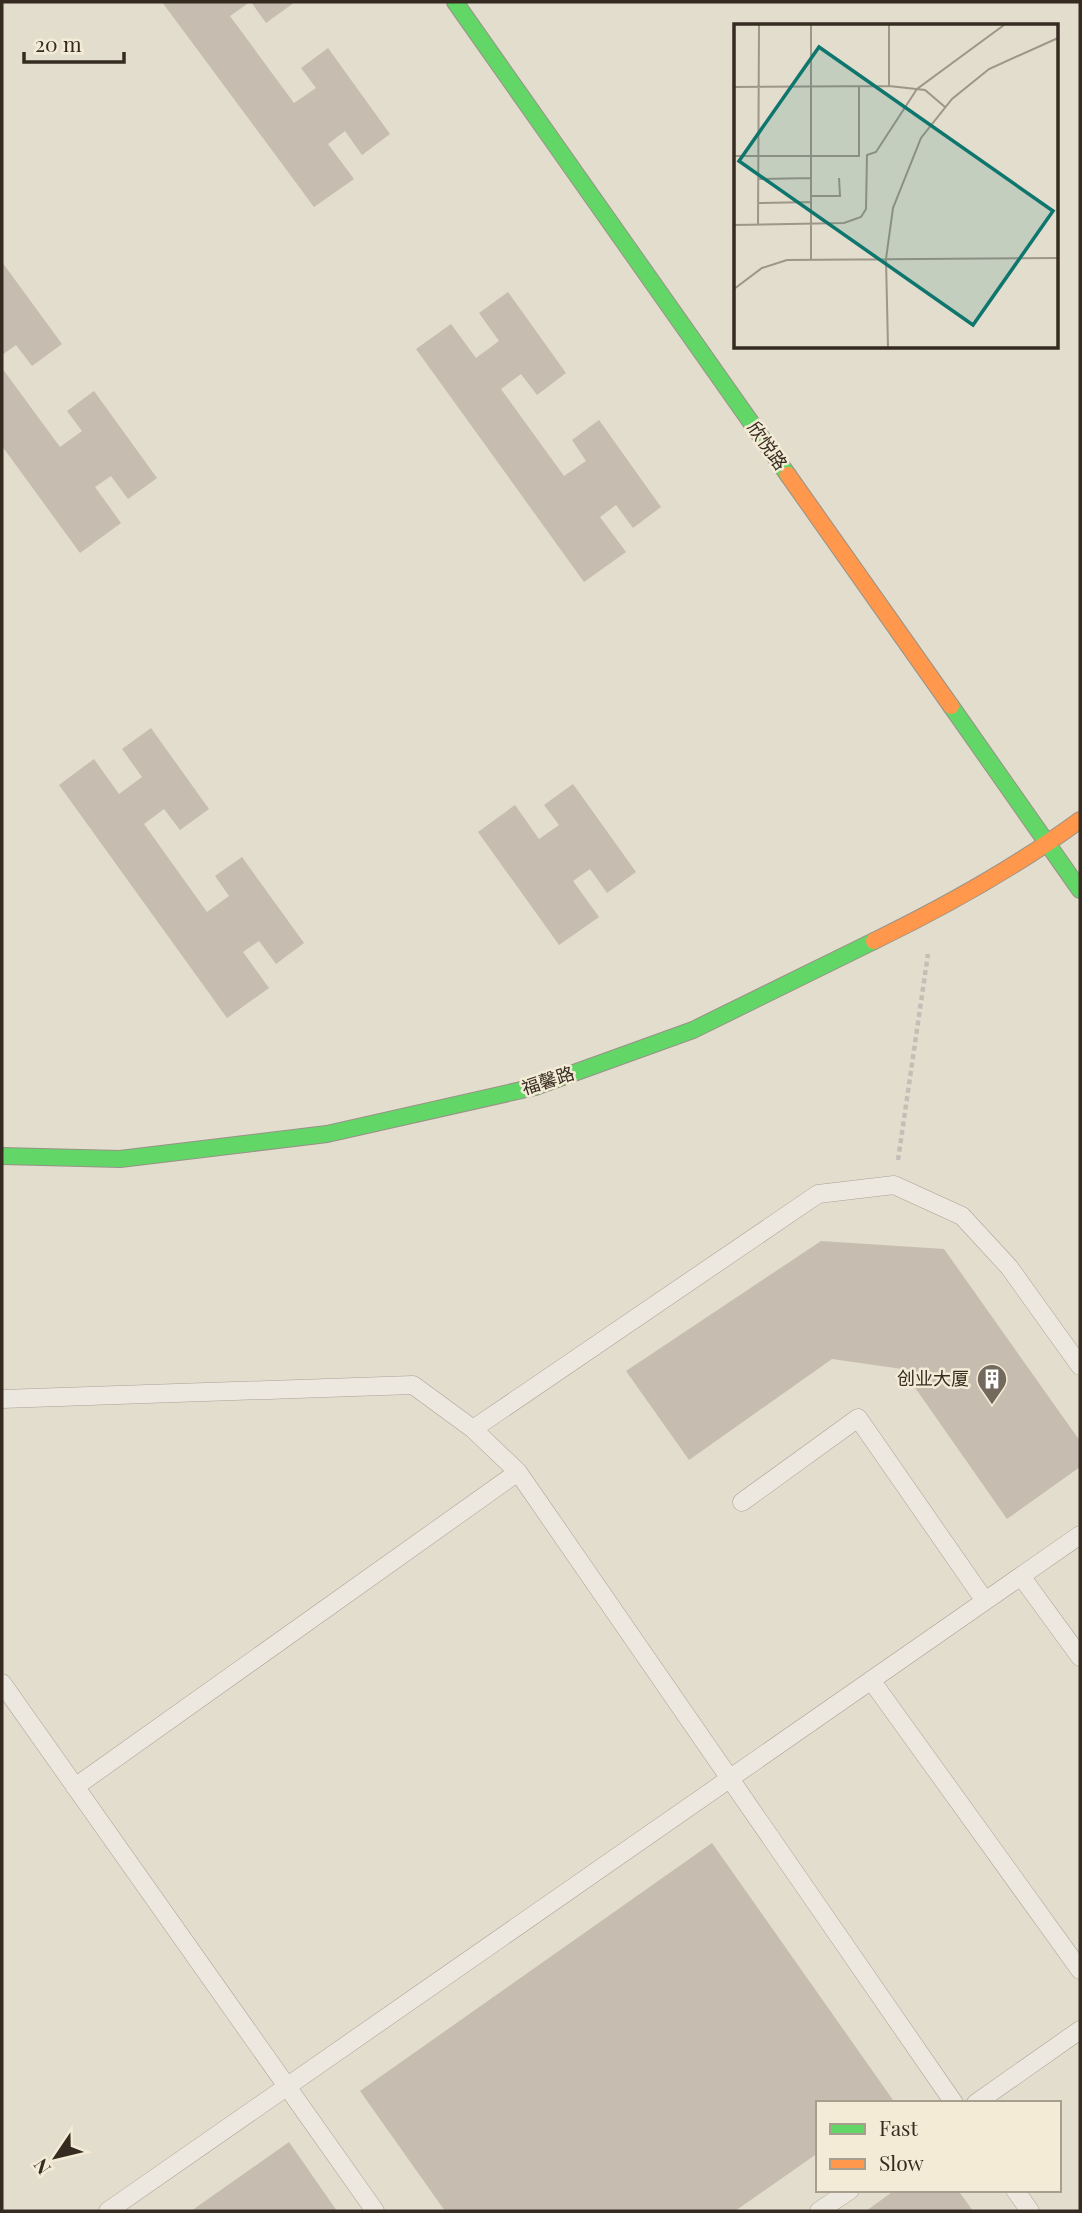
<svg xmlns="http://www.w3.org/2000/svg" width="1082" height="2213" font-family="'Playfair Display','Noto Sans SC',serif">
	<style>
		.building { fill: #c6bcaf }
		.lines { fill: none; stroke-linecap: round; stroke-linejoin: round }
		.lane-casing { stroke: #a8a297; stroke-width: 19 }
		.fast-casing { stroke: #989287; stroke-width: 18 }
		.slow-casing { stroke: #989287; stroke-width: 18 }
		.path { stroke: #c4bfb6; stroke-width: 4.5; stroke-dasharray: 5 3.5; stroke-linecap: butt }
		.lane { stroke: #ece8df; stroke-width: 18 }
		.fast { stroke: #63d668; stroke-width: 16 }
		.slow { stroke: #ff974d; stroke-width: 16 }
		.labels { text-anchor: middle; stroke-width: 5; stroke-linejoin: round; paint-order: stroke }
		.street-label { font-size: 18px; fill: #362b20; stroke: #f3ebd5 }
		.poi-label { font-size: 18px; fill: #362b20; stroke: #f3ebd5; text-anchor: end }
		.inset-road { fill: none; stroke: #9e9688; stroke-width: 2 }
		.view { fill: #0f766e; fill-opacity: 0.15; stroke: #0f766e; stroke-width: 3.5 }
		.inset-edge { fill: none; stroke: #362b20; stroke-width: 3.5 }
	</style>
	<rect width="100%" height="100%" fill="#e3ddce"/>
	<path class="building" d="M162 2H250L230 16 294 103 316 88 301 68 328 48 390 134 362 155 345 131 328 144 354 179 314 207Z
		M251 2H295L266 23Z
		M2 262 62 344 32 366 16 345 2 355Z
		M508 292 566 373 537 395 521 374 501 389 564 476 586 461 572 440 599 420 661 507 633 528 616 505 600 517 626 552 584 582 416 349 451 324 476 358 499 341 479 313Z
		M2 368 60 447 82 431 67 411 94 391 157 478 128 499 111 476 95 487 121 523 80 553 2 446Z
		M151 728 209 809 180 830 164 809 144 824 207 912 229 896 215 876 242 857 304 943 276 964 259 941 243 952 269 988 227 1018 59 785 94 759 119 794 142 777 122 749Z
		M573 784 636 872 607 893 590 869 573 881 599 917 559 945 478 832 515 805 539 839 559 825 544 805Z
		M821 1241 944 1249 1080 1441V1467L1007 1519 902 1369 832 1359 689 1460 626 1371Z
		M712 1843 893 2100 889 2103H818V2153L735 2211H445L360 2091Z
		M289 2142 337 2211H191Z
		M895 2190H958L973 2211H866Z"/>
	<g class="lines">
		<g class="lane-casing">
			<path id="lane" d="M2 1399 413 1385 473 1429 818 1194 894 1185 962 1216 1009 1267 1080 1366
				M473 1429 518 1472
				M742 1502 858 1418 985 1601
				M1021 1576 1080 1657
				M871 1680 1080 1970
				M2 1683 375 2211
				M75 1787 518 1472 954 2103
				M976 2103 1080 2030
				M1015 2190 1030 2211
				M108 2211 1080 1535
				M819 2211 850 2190"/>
		</g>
		<g class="fast-casing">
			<path id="fast" d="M455 2 788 475
				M951 706 1080 890
				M2 1156 120 1159 327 1134 535 1087 693 1030 874 941"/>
		</g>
		<g class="slow-casing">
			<path id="slow" d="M788 475 951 706
				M874 941C946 906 1016 867 1080 820"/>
		</g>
		<path class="path" d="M898 1160 928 954"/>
		<use href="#lane" class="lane"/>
		<use href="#fast" class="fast"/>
		<use href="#slow" class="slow"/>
	</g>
	<defs>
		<g id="building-pin" transform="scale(1.575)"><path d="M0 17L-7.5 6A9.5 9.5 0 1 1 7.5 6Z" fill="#73695d" stroke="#f3ebd5"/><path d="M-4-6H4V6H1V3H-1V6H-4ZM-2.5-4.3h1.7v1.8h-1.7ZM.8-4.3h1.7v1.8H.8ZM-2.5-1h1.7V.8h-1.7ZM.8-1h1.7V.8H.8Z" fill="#fff"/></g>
	</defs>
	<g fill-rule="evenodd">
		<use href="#building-pin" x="992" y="1379"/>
	</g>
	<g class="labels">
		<g class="street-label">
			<text transform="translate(767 446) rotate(55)" y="6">欣悦路</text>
			<text transform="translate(548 1081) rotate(-18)" y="6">福馨路</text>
		</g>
		<g class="poi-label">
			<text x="969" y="1385">创业大厦</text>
		</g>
	</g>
	<g transform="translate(734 24)">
		<rect width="324" height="324" fill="#e3ddce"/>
		<path class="inset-road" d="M155 62 191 66 211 83M0 63 155 62V1M0 132H125V62M25 155 77 154M77 172H106L105 154M24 179 77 178M0 201 110 199 127 193 132 185 133 131 142 128 183 65 270 1M24 201 25 1M77 235V1M0 265 28 244 53 236 324 234M154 323 152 235 159 184 187 114 218 75 255 45 324 14"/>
		<path class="view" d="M85 23 319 187 239 301 5 137Z"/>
		<rect width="324" height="324" class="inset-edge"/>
	</g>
	<rect width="1082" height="2213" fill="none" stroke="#362b20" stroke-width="7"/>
	<rect x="816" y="2101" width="245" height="91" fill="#f3ebd5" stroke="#a79e8d" stroke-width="2"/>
	<rect x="830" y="2124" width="35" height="10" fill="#63d668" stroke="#a79e8d" stroke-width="2"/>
	<text x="879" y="2136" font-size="21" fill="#362b20">Fast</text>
	<rect x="830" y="2159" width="35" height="10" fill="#ff974d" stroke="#a79e8d" stroke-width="2"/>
	<text x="879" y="2171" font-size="21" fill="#362b20">Slow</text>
	<g transform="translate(56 2157) rotate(235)" stroke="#f3ebd5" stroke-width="5" paint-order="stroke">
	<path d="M0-5L12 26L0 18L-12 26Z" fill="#362b20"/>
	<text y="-10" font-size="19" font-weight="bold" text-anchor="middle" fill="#362b20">N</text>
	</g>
	<path d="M24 52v10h100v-10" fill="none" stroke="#362b20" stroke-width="3.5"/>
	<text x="35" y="52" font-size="21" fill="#362b20" stroke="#f3ebd5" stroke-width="5" paint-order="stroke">20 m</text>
</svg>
